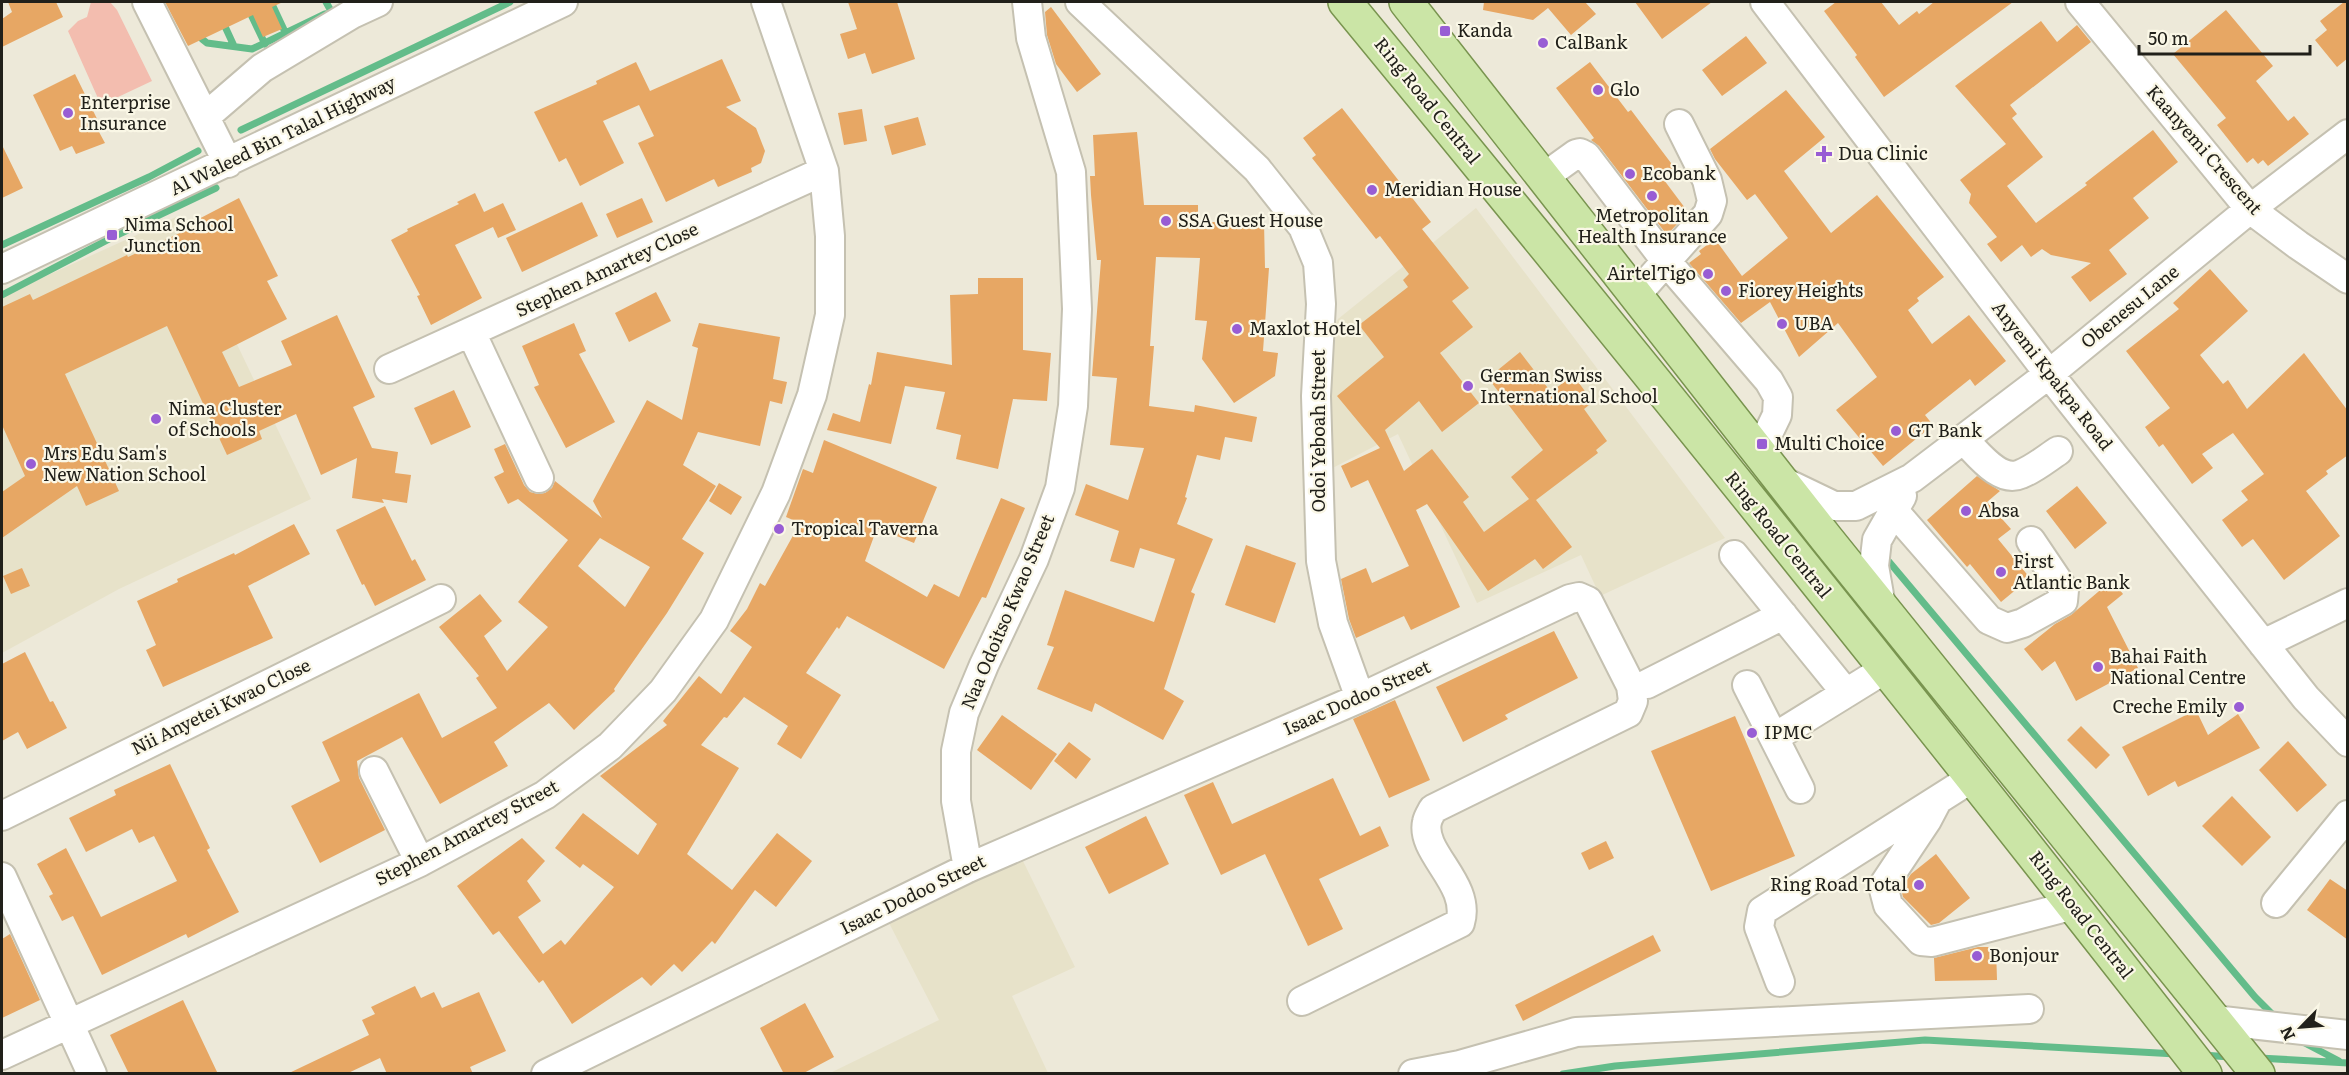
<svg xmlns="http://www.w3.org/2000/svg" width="2349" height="1075" font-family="Literata,serif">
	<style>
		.built { fill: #e7e2c9 }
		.green { fill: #f3bdaf }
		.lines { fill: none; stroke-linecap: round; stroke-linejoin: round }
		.stream { stroke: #63bc8a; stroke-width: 7 }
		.building { fill: #e7a764; fill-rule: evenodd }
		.minor-casing { stroke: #c5c1b1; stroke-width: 32 }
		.major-casing { stroke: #79944f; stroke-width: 36 }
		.minor { stroke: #fff; stroke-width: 28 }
		.major { stroke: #cbe5a6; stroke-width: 33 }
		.poi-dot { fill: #985dd4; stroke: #faf7e6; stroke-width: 2 }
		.labels { text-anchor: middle; stroke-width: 4.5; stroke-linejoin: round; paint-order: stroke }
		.poi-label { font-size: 18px; fill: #21201a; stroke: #faf7e6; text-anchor: start }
		.street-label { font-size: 18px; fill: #21201a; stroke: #faf7e6 }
	</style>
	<rect width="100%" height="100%" fill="#ede9d9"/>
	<path class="built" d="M1476 208 1725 538 1600 596 1581 555 1477 603 1398 434 1325 472 1326 339 1338 319Z
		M176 217 311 499 119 589 2 653V296Z
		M1022 859 1075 967 1012 996 1048 1073 828 1074 939 1020 888 921Z"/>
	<path class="green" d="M91 2H110L117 10 152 81 101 105 68 31 78 21 87 17Z"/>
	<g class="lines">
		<path class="stream" d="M245 2 265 44
			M271 2 286 34
			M326 2 331 11
			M222 20 234 46
			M199 34 202 39 207 43 252 49 325 14
			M241 130 510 2
			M2 245 149 177 198 151
			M2 295 115 236 216 188
			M1885 557 2255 997 2275 1017
			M2301 1041 2339 1061
			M2203 1055 2230 1057
			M2259 1058 2348 1063
			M1563 1074 1615 1066 1925 1040 2176 1054"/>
	</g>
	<path class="building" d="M8 2H56L63 17 2 47V19L12 12Z
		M165 2H283L272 7 282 29 263 37 253 15 188 46Z
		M848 2H897L915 59 872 74 865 53 848 59 840 34 857 29Z
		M1484 2H1585L1596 14 1571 35 1548 8 1533 20 1483 10Z
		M1635 2H1712L1662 39Z
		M1836 2H1881L1899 25 1917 11 1919 14 1934 2H2013L1884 97 1855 57 1857 55 1824 11Z
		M2344 2H2348V58L2337 67 2315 40 2327 30 2320 21Z
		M1051 7 1101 74 1077 92 1056 64 1047 35 1045 12Z
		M2226 10 2273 66 2256 81 2288 121 2294 116 2309 134 2268 166 2263 160 2258 164 2253 158 2247 163 2217 125 2226 118 2173 54Z
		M2041 21 2057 42 2077 25 2091 42 2010 105 2017 114 2012 118 2043 157 2007 186 2036 223 2087 185 2085 183 2153 130 2178 162 2133 198 2149 218 2109 250 2127 274 2090 302 2071 277 2091 263 2051 255 2042 249 2031 257 2022 245 2001 262 1987 244 1997 237 1969 203 1971 194 1960 180 2006 144 1955 86Z
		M1746 36 1767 63 1722 96 1702 70Z
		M722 59 741 101 726 107 756 128 765 151 761 163 751 168 752 172 718 187 714 179 666 202 638 143 654 136 639 105 603 121 624 163 580 186 566 158 559 162 534 112 597 84 596 81 636 62 650 91Z
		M1590 62 1628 112 1631 110 1674 167 1661 176 1688 212 1667 235 1599 146 1591 140 1594 138 1556 88Z
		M75 74 103 131 99 132 105 143 76 154 72 146 60 151 33 95Z
		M1786 90 1825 137 1784 171 1831 233 1877 195 1944 277 1917 298 1919 301 1908 310 1932 344 1969 315 2006 361 1975 386 1970 379 1925 415 1933 425 1883 466 1836 410 1877 377 1838 323 1799 357 1770 302 1741 323 1689 263 1701 254 1699 251 1715 239 1742 276 1788 238 1755 194 1747 200 1715 159 1710 149Z
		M1342 108 1431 222 1422 229 1469 288 1452 301 1473 327 1440 353 1479 403 1442 432 1419 401 1385 430 1404 471 1432 449 1469 497 1463 502 1484 532 1529 499 1511 477 1543 450 1488 378 1520 352 1551 392 1573 375 1593 402 1584 409 1607 441 1596 450 1598 453 1536 500 1572 547 1543 569 1535 559 1488 591 1427 504 1416 510 1460 607 1411 630 1404 616 1356 638 1349 619 1341 579 1366 568 1372 583 1409 566 1368 480 1351 488 1341 466 1380 448 1337 396 1384 357 1359 325 1408 287 1403 280 1409 274 1380 236 1376 239 1312 158 1316 155 1303 138Z
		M862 109 867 141 844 145 838 113Z
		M918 117 926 145 892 155 884 126Z
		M1137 132 1144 205H1198V222H1264L1265 268H1269L1263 351 1278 353 1275 376 1234 403 1202 359 1207 321 1195 320 1200 258 1156 257 1150 346H1154L1149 406 1194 412 1195 405 1257 417 1252 442 1225 437 1220 460 1197 455 1185 497 1187 498 1177 524 1213 539 1191 592 1195 594 1164 689 1184 701 1163 740 1095 703 1092 712 1037 689 1054 647 1047 645 1065 590 1154 622 1175 559 1140 548 1134 568 1110 561 1119 531 1075 515 1086 484 1128 500 1144 448 1110 445 1117 378 1092 376 1101 260H1097L1091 195 1090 176H1095L1093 135Z
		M2 145 23 188 2 198Z
		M475 193 484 212 503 203 516 230 498 238 493 227 455 245 482 298 431 325 417 296 420 295 391 240 408 231 407 229 459 204 457 202Z
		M239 198 278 276 267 281 287 319 222 352 239 387 292 365 281 341 337 315 375 397 353 407 372 448 398 452 395 473 411 475 407 503 382 499 384 503 352 498 357 458 321 475 296 414 259 431 262 439 227 455 167 326 65 374 119 491 86 506 77 486 2 538V492L25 476 2 425V307L30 294 33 300 127 255 128 257 193 227 191 223Z
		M642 198 653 222 617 238 606 214Z
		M582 202 598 236 522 272 506 238Z
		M2210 269 2248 311 2200 355 2223 384 2228 380 2247 409 2304 353 2348 411V455L2326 471 2328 474 2306 491 2340 536 2284 580 2253 539 2242 547 2222 520 2248 500 2241 491 2264 474 2233 433 2202 454 2213 468 2192 484 2163 444 2159 447 2145 427 2170 408 2126 351 2179 309 2173 303Z
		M978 278H1023V350L1051 353 1047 401 1013 399 998 469 956 459 961 435 936 429 945 392 905 386 891 444 827 430 833 413 860 422 869 384 871 385 877 352 952 365 950 295 978 294Z
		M656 292 671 321 629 342 615 313Z
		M574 323 586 351 579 354 615 422 566 448 534 387 539 385 522 346Z
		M699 323 780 337 773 379 787 382 782 404 770 401 760 446 698 432 683 465 716 486 682 539 704 553 667 613 614 689 615 691 574 730 549 703 494 742 508 766 440 804 402 737 357 761 359 778 385 830 320 863 291 806 340 781 322 742 419 693 442 738 497 708 476 678 479 676 439 627 480 594 502 621 484 636 507 671 548 627 518 602 568 540 518 499 508 504 494 477 504 472 494 449 505 444 524 485 530 492 538 494 545 493 552 488 555 481 602 518 593 501 647 400 682 420 698 348 692 346ZM600 538 650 567 625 607 578 566Z
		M454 390 471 427 431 445 414 408Z
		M824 440 937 487 914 543 877 528 865 561 927 597 934 584 959 597 1001 498 1025 508 986 598 982 597 944 669 847 616 839 629 837 627 806 673 841 695 801 759 777 744 788 726 744 697 727 718 724 717 701 745 739 768 687 854 732 890 777 833 812 861 776 907 755 890 715 944 712 941 682 972 674 964 651 986 642 977 572 1024 543 980 539 983 499 931 493 935 457 886 522 838 545 861 527 881 541 901 518 917 543 954 561 940 565 945 614 887 583 864 580 868 555 848 583 813 638 855 657 824 600 776 667 725 663 721 699 676 721 694 752 647 730 631 747 609 760 583 765 586 800 523 786 517 803 469 813 473Z
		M1977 476 2000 491 1987 502 2011 529 1998 539 2030 578 2001 602 1970 564 1967 567 1927 520Z
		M719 483 742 497 731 515 709 501Z
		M2077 486 2107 523 2075 549 2046 511Z
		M385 506 412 561 415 559 426 580 375 606 364 584 362 585 336 530Z
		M294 524 310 554 248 586 273 638 163 687 146 650 156 645 137 601 178 582 177 579 234 553 235 555Z
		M1246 545 1296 563 1275 623 1225 605Z
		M22 568 30 586 11 594 3 576Z
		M2112 580 2123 594 2107 607 2138 668 2076 701 2055 661 2042 671 2024 649 2055 624 2071 615Z
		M1554 631 1578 678 1505 715 1508 719 1463 742 1436 687Z
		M25 652 50 702 53 701 67 728 27 749 18 732 2 741V664Z
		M1395 700 1430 780 1389 798 1353 719Z
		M2196 710 2208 735 2238 714 2260 748 2178 787 2175 781 2148 796 2122 747Z
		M1002 715 1057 754 1031 790 977 750Z
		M1735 716 1795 856 1711 891 1651 751Z
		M2081 726 2110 755 2096 769 2067 740Z
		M2288 741 2327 785 2297 812 2259 770Z
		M1069 742 1091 759 1076 779 1054 761Z
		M170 764 210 848 207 850 239 912 188 938 186 934 102 975 73 916 62 921 49 896 53 894 37 864 66 848 101 917 177 881 154 836 139 843 132 829 86 852 69 818 116 795 114 790Z
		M1333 778 1360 836 1380 826 1389 846 1319 879 1343 929 1308 946 1265 854 1221 875 1184 795 1213 782 1232 824Z
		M2232 796 2271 837 2242 866 2202 826Z
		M1146 816 1169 864 1109 894 1085 847Z
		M1606 841 1614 858 1589 870 1581 853Z
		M1936 854 1970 898 1939 923 1931 925 1903 897 1901 889 1911 874Z
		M2330 879 2348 891V940L2307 910Z
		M10 934 40 1000 2 1018V939Z
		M1653 935 1661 951 1523 1021 1515 1005Z
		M1978 947H1996L1997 980 1935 981 1934 958Z
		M415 986 421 998 434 992 442 1008 479 992 506 1051 470 1067 473 1074H387L380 1058 346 1074H287L369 1035 362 1020 375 1014 371 1007Z
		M183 1000 218 1074H129L110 1035Z
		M805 1003 834 1057 802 1074H784L760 1028Z"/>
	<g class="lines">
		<g class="minor-casing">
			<path id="minor" d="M147 2 228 163
				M1080 2 1257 169 1303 227 1318 263 1321 304 1316 396 1321 561 1333 623 1360 698
				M1765 2 2049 374 2306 698 2348 742
				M2080 2 2250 209 2298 245 2348 279
				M205 117 262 68 352 14 378 2
				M1544 177 1576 154 1580 153 1586 156 1666 261 1769 381 1778 397 1777 415 1759 452
				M2 269 563 2
				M1636 295 1708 214 1712 201 1707 180 1679 124
				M471 332 539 478
				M389 369 824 171
				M1963 439C1977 452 1999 484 2021 474 2034 469 2046 459 2058 451
				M1782 481 1834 506H1856L1912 478 2049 374 2250 209 2348 134
				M1894 511 1989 620 2007 628 2023 623 2063 601 2064 590 2031 541
				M1734 555 1846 693
				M1881 606 1874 566 1877 540 1902 496
				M2263 644 2348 603
				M1647 684 1783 615
				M1747 685 1800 789
				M1775 737 1885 669
				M374 771 420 862
				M1937 801 1927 820 1883 886 1888 905 1921 941 1932 942 2074 905
				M2 816 441 599
				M968 868 956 801V751L964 713 984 665 1034 559 1060 488 1073 406 1077 309 1071 172 1031 38 1027 2
				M2 877 92 1074
				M2276 903 2348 815
				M1780 982 1759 927 1762 911 1972 778
				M2214 1020 2348 1035
				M2 1055 420 862 545 795 610 746 663 691 714 620 776 493 812 395 830 315V236L824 171 766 2
				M546 1074 968 868 1360 698 1570 599 1579 597 1588 601 1631 686 1633 701 1628 713 1433 809C1431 813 1428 817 1427 822 1420 853 1472 884 1460 923L1302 1001
				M1413 1074 1460 1065 1576 1032 2029 1009"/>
		</g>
		<g class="major-casing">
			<path id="major" d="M1345 2C1636 355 1923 712 2205 1074
				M1406 2 1826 538 2258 1074"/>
		</g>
		<use href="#minor" class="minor"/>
		<use href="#major" class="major"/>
	</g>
	<g class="poi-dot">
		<rect x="1439" y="25" width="12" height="12" rx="3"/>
		<circle cx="1543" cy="43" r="6"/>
		<circle cx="1598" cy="90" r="6"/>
		<circle cx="68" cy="113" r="6"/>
		<path d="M1821 145h6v6h6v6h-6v6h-6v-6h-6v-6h6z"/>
		<circle cx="1630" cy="174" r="6"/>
		<circle cx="1372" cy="190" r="6"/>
		<circle cx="1652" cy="196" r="6"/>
		<circle cx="1166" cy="221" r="6"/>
		<rect x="106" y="229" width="12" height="12" rx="3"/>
		<circle cx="1708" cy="274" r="6"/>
		<circle cx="1726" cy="291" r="6"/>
		<circle cx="1782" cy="324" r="6"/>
		<circle cx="1237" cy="329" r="6"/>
		<circle cx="1468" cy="386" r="6"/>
		<circle cx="156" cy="419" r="6"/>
		<circle cx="1896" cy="431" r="6"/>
		<rect x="1756" y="438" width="12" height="12" rx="3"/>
		<circle cx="31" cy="464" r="6"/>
		<circle cx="1966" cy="511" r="6"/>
		<circle cx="779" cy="529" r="6"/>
		<circle cx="2001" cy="572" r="6"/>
		<circle cx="2098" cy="667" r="6"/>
		<circle cx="2239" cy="707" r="6"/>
		<circle cx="1752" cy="733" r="6"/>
		<circle cx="1919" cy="885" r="6"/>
		<circle cx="1977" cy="956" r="6"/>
	</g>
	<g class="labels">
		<g class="poi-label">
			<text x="1457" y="37">Kanda</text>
			<text x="1555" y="49">CalBank</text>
			<text x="1610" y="96">Glo</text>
			<text x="80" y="109">Enterprise<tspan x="80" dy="21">Insurance</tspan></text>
			<text x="1838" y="160">Dua Clinic</text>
			<text x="1642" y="180">Ecobank</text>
			<text x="1384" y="196">Meridian House</text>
			<text x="1652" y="222" text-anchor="middle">Metropolitan<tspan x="1652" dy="21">Health Insurance</tspan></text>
			<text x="1178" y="227">SSA Guest House</text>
			<text x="124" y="231">Nima School<tspan x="124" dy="21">Junction</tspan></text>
			<text x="1696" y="280" text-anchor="end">AirtelTigo</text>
			<text x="1738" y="297">Fiorey Heights</text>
			<text x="1794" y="330">UBA</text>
			<text x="1249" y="335">Maxlot Hotel</text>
			<text x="1480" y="382">German Swiss<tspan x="1480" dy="21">International School</tspan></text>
			<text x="168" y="415">Nima Cluster<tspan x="168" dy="21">of Schools</tspan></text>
			<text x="1908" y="437">GT Bank</text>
			<text x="1774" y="450">Multi Choice</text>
			<text x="43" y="460">Mrs Edu Sam's<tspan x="43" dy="21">New Nation School</tspan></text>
			<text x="1978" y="517">Absa</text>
			<text x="791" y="535">Tropical Taverna</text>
			<text x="2013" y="568">First<tspan x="2013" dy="21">Atlantic Bank</tspan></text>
			<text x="2110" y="663">Bahai Faith<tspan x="2110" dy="21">National Centre</tspan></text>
			<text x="2227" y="713" text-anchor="end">Creche Emily</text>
			<text x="1764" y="739">IPMC</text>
			<text x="1907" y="891" text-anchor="end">Ring Road Total</text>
			<text x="1989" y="962">Bonjour</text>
		</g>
		<g class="street-label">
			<text transform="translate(1427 101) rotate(51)" y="6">Ring Road Central</text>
			<text transform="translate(283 136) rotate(-26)" y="6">Al Waleed Bin Talal Highway</text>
			<text transform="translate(2204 150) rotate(49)" y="6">Kaanyemi Crescent</text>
			<text transform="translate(607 270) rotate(-25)" y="6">Stephen Amartey Close</text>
			<text transform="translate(2130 307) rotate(-39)" y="6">Obenesu Lane</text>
			<text transform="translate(2052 376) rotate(52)" y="6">Anyemi Kpakpa Road</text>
			<text transform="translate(1319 431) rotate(-90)" y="6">Odoi Yeboah Street</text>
			<text transform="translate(1778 535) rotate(51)" y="6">Ring Road Central</text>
			<text transform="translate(1008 612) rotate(-67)" y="6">Naa Odoitso Kwao Street</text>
			<text transform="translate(1357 698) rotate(-24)" y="6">Isaac Dodoo Street</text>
			<text transform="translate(221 707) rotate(-26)" y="6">Nii Anyetei Kwao Close</text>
			<text transform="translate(467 833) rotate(-28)" y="6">Stephen Amartey Street</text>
			<text transform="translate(913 895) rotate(-26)" y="6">Isaac Dodoo Street</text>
			<text transform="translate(2081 915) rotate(52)" y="6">Ring Road Central</text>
		</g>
	</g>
	<rect width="2349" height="1075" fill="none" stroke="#21201a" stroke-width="6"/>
	<g transform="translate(2301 1027) rotate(245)" stroke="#faf7e6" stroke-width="4.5" paint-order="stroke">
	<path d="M0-4.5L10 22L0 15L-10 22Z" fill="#21201a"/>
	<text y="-9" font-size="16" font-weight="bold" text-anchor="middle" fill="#21201a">N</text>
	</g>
	<path d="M2139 45v9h171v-9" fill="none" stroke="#21201a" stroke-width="3"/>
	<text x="2148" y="45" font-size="18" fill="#21201a" stroke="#faf7e6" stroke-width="4.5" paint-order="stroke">50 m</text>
</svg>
